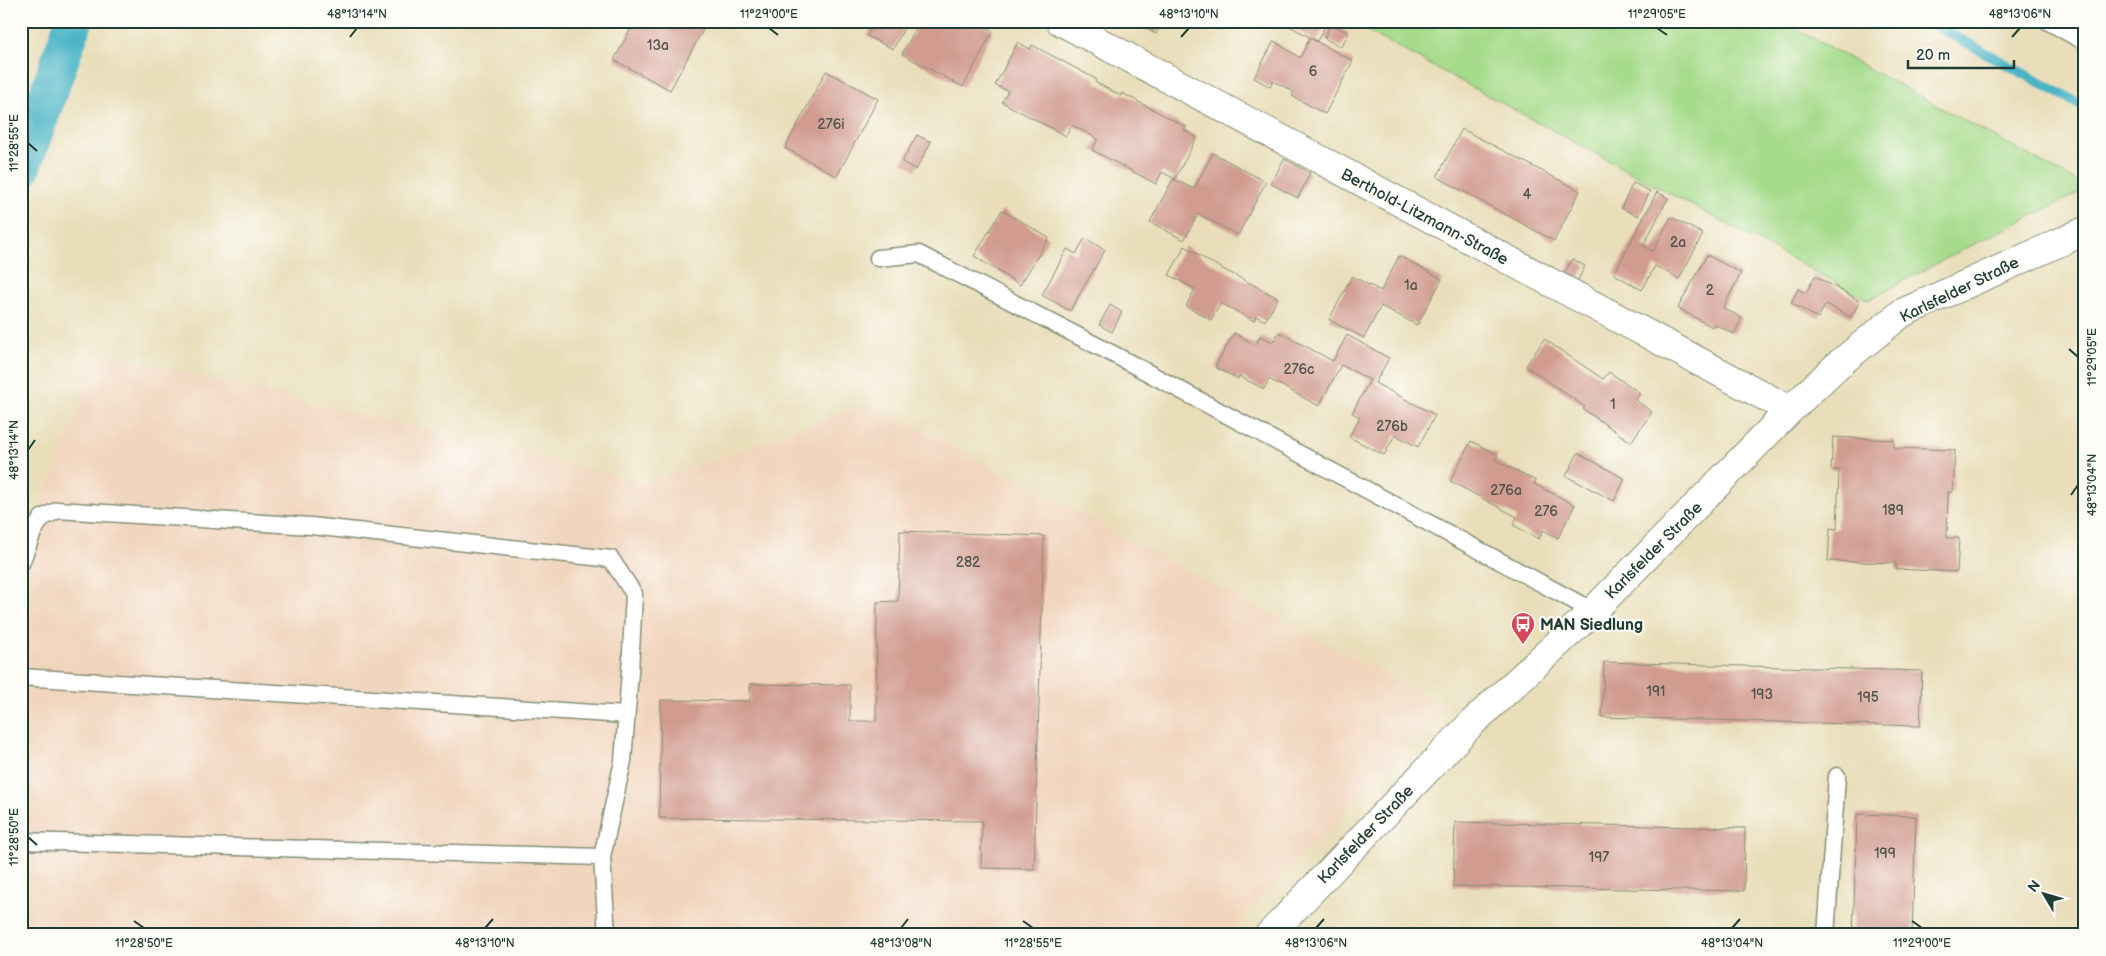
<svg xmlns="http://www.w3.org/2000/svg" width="2106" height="956" font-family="'Balsamiq Sans',sans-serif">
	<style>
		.built { fill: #f1d5bd }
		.green { fill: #a6db8b; stroke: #628c60 }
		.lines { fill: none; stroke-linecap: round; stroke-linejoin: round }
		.stream { stroke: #48b4c6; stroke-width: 10 }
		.canal { stroke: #48b4c6; stroke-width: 38 }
		.building { fill: #d19b90 }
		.lane-casing { stroke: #848e76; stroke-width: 19 }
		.street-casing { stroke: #848e76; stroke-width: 30 }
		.lane { stroke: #fff; stroke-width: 16 }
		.street { stroke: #fff; stroke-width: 28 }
		.ticks { fill: none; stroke: #1f3d34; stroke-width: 2 }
		.labels { text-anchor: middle; stroke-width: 4.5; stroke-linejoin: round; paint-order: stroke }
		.number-label { font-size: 14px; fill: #4c544b }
		.street-label { font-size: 16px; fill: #1f3d34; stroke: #fdfcf7 }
		.poi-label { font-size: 16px; font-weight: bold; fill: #1f3d34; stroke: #fdfcf7; text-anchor: start }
		.neatline { fill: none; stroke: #1f3d34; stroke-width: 2 }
		.ticks-label { font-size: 12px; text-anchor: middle; fill: #1f3d34 }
	</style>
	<rect width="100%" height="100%" fill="#fdfcf7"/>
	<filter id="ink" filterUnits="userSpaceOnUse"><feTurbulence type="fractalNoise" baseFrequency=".02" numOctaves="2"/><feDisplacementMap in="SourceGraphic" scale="10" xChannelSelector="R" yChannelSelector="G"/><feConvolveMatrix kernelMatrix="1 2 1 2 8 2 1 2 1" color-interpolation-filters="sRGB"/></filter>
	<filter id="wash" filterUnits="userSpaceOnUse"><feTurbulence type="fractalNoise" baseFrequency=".0096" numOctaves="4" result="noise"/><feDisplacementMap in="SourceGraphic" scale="20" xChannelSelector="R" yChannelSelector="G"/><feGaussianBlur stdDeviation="1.12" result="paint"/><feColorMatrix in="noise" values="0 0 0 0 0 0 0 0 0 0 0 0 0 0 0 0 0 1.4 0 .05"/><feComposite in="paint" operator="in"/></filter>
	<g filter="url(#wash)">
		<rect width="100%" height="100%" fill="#e9deb9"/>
		<path class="built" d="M99 352 648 483 870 403 1447 707 1225 935H21V559Z"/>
		<path class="green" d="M1349 21H1781L2085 186V190L1960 251 1868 300Z"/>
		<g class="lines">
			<path class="stream" d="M1927 21 2085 107"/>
			<path class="canal" d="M21 169 74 21"/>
		</g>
		<g id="blocks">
			<path class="building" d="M635 21H686L703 30 670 90 614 60Z
				M875 21H908L893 49 867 36Z
				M920 21H976L993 31 963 87 902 54Z
				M1133 21H1163L1156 34Z
				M1284 21H1328L1317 41 1284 23Z
				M1331 24 1349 33 1341 47 1324 38Z
				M1310 38 1353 61 1325 114 1292 96 1294 92 1273 81 1270 87 1254 78 1274 41 1300 58Z
				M1018 42 1030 49 1032 45 1096 79 1095 82 1121 96 1122 93 1186 127 1184 130 1197 137 1175 179 1162 172 1156 184 1092 150 1098 139 1072 125 1066 136 1002 102 1008 91 995 85Z
				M826 71 878 99 837 176 785 148Z
				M1462 129 1580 191 1554 241 1437 177Z
				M917 135 931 142 916 170 902 162Z
				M1213 153 1266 182 1238 235 1198 214 1184 240 1150 222 1173 179 1194 189Z
				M1284 159 1310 173 1298 198 1271 184Z
				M1633 183 1650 191 1638 216 1621 208Z
				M1657 192 1668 198 1643 246 1653 251 1671 217 1703 234 1679 279 1655 266 1642 290 1614 274Z
				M1002 210 1049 238 1020 285 974 256Z
				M1085 238 1105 250 1070 311 1042 295 1067 249 1076 254Z
				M1185 246 1208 261 1278 298 1265 321 1256 316 1254 321 1221 303 1211 320 1186 306 1195 289 1169 275Z
				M1707 255 1741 273 1723 308 1742 318 1734 334 1714 324 1712 327 1678 308Z
				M1399 256 1442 279 1417 325 1381 306 1364 338 1329 320 1352 276 1381 291Z
				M1572 259 1585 266 1576 284 1563 277Z
				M1815 276 1860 301 1851 317 1826 304 1818 318 1791 303 1798 289 1806 293Z
				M1110 305 1122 312 1112 332 1099 325Z
				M1279 332 1333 361 1347 335 1389 358 1375 383 1435 415 1418 447 1395 435 1384 455 1349 437 1360 417 1352 413 1370 380 1341 365 1319 406 1269 379 1264 389 1239 376 1238 379 1215 367 1234 333 1256 345 1260 336 1273 342Z
				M1544 339 1603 379 1609 372 1640 393 1635 400 1652 412 1631 442 1583 409 1585 407 1526 366Z
				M1833 437 1894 440V448L1955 450 1953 492H1948L1947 538H1959L1957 572 1896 569V563L1828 561 1830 528 1837 529 1839 470H1831Z
				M1471 441 1498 455 1495 460 1536 481 1534 484 1575 505 1558 538 1543 530 1539 539 1513 525 1517 517 1450 481Z
				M1578 453 1625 479 1614 501 1566 476Z
				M900 531 1044 536 1034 869 981 868 982 821 659 818 661 700 750 701V684L850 685V721H876L877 602 898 601Z
				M1604 662 1922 671 1920 726 1602 717Z
				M1857 814 1916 816 1912 935H1853Z
				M1455 822 1745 828 1744 891 1453 886Z"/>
		</g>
	</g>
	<g filter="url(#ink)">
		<use href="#blocks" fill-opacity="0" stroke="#848e76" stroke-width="1"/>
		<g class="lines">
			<g class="lane-casing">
				<path id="lane" d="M2047 21 2085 42
					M878 258 919 254 1113 354 1593 611
					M21 563 34 530 42 518 58 510 311 526 611 559 634 594 630 672 623 761 602 857 607 935
					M21 677 626 715
					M21 841 602 857
					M1826 935 1837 776"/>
			</g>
			<g class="street-casing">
				<path id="street" d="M1060 21 1790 410
					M1269 935 1472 723 1593 611 1790 410 1839 364 1902 313 2085 231"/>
			</g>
			<use href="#lane" class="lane"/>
			<use href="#street" class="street"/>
		</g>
	</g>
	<path class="ticks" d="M769 28 778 35M1657 28 1667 35M350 37 357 28M1181 37 1189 28M2012 37 2020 28M28 143 37 151M2069 349 2078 357M28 450 35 440M2071 495 2078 485M28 837 37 845M134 921 144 928M1023 921 1033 928M1912 921 1922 928M485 928 493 919M901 928 908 919M1316 928 1324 919M1732 928 1740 919"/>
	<defs>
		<g id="bus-pin" transform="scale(1.25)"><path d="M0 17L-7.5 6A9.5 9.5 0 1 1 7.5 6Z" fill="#d1495b" stroke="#fdfcf7"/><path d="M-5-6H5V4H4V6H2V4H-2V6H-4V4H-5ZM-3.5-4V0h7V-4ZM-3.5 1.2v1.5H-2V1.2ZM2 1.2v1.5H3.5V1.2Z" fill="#fff"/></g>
	</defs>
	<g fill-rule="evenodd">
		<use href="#bus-pin" x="1523" y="624"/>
	</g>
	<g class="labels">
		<g class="number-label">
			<text x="658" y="50">13a</text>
			<text x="1313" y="76">6</text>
			<text x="831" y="129">276i</text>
			<text x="1527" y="199">4</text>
			<text x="1678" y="247">2a</text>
			<text x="1411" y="290">1a</text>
			<text x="1710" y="295">2</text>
			<text x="1299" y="374">276c</text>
			<text x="1613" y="409">1</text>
			<text x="1392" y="431">276b</text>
			<text x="1506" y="495">276a</text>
			<text x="1893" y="515">189</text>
			<text x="1546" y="516">276</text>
			<text x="968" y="567">282</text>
			<text x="1656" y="696">191</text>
			<text x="1762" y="699">193</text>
			<text x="1868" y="702">195</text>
			<text x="1885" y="858">199</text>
			<text x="1599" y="862">197</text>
		</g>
		<g class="street-label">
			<text transform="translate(1425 216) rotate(28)" y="6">Berthold-Litzmann-Straße</text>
			<text transform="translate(1959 289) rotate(-26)" y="6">Karlsfelder Straße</text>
			<text transform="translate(1653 550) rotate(-45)" y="6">Karlsfelder Straße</text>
			<text transform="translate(1365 834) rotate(-46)" y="6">Karlsfelder Straße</text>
		</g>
		<g class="poi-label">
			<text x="1540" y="630">MAN Siedlung</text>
		</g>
	</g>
	<rect width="2106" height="956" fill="none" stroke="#fdfcf7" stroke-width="55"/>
	<g transform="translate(2044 894) rotate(308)" stroke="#fdfcf7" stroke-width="4" paint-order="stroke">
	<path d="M0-4L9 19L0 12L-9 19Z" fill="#1f3d34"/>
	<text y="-8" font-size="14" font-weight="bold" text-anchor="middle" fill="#1f3d34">N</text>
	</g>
	<path d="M1908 60v8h106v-8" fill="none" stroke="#1f3d34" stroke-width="2.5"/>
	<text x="1916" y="60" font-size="15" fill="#1f3d34" stroke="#fdfcf7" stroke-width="4" paint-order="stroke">20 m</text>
	<rect x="28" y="28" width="2050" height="900" class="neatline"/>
	<g class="ticks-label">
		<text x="357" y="18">48°13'14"N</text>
		<text x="769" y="18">11°29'00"E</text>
		<text x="1189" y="18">48°13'10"N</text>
		<text x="1657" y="18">11°29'05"E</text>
		<text x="2020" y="18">48°13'06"N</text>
		<text transform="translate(14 143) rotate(-90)" y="4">11°28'55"E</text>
		<text transform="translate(2092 357) rotate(-90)" y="4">11°29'05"E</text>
		<text transform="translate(14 450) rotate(-90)" y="4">48°13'14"N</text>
		<text transform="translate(2092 485) rotate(-90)" y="4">48°13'04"N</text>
		<text transform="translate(14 837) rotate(-90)" y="4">11°28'50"E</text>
		<text x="144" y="947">11°28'50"E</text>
		<text x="485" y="947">48°13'10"N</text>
		<text x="901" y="947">48°13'08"N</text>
		<text x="1033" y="947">11°28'55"E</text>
		<text x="1316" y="947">48°13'06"N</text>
		<text x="1732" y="947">48°13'04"N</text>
		<text x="1922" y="947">11°29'00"E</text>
	</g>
</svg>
